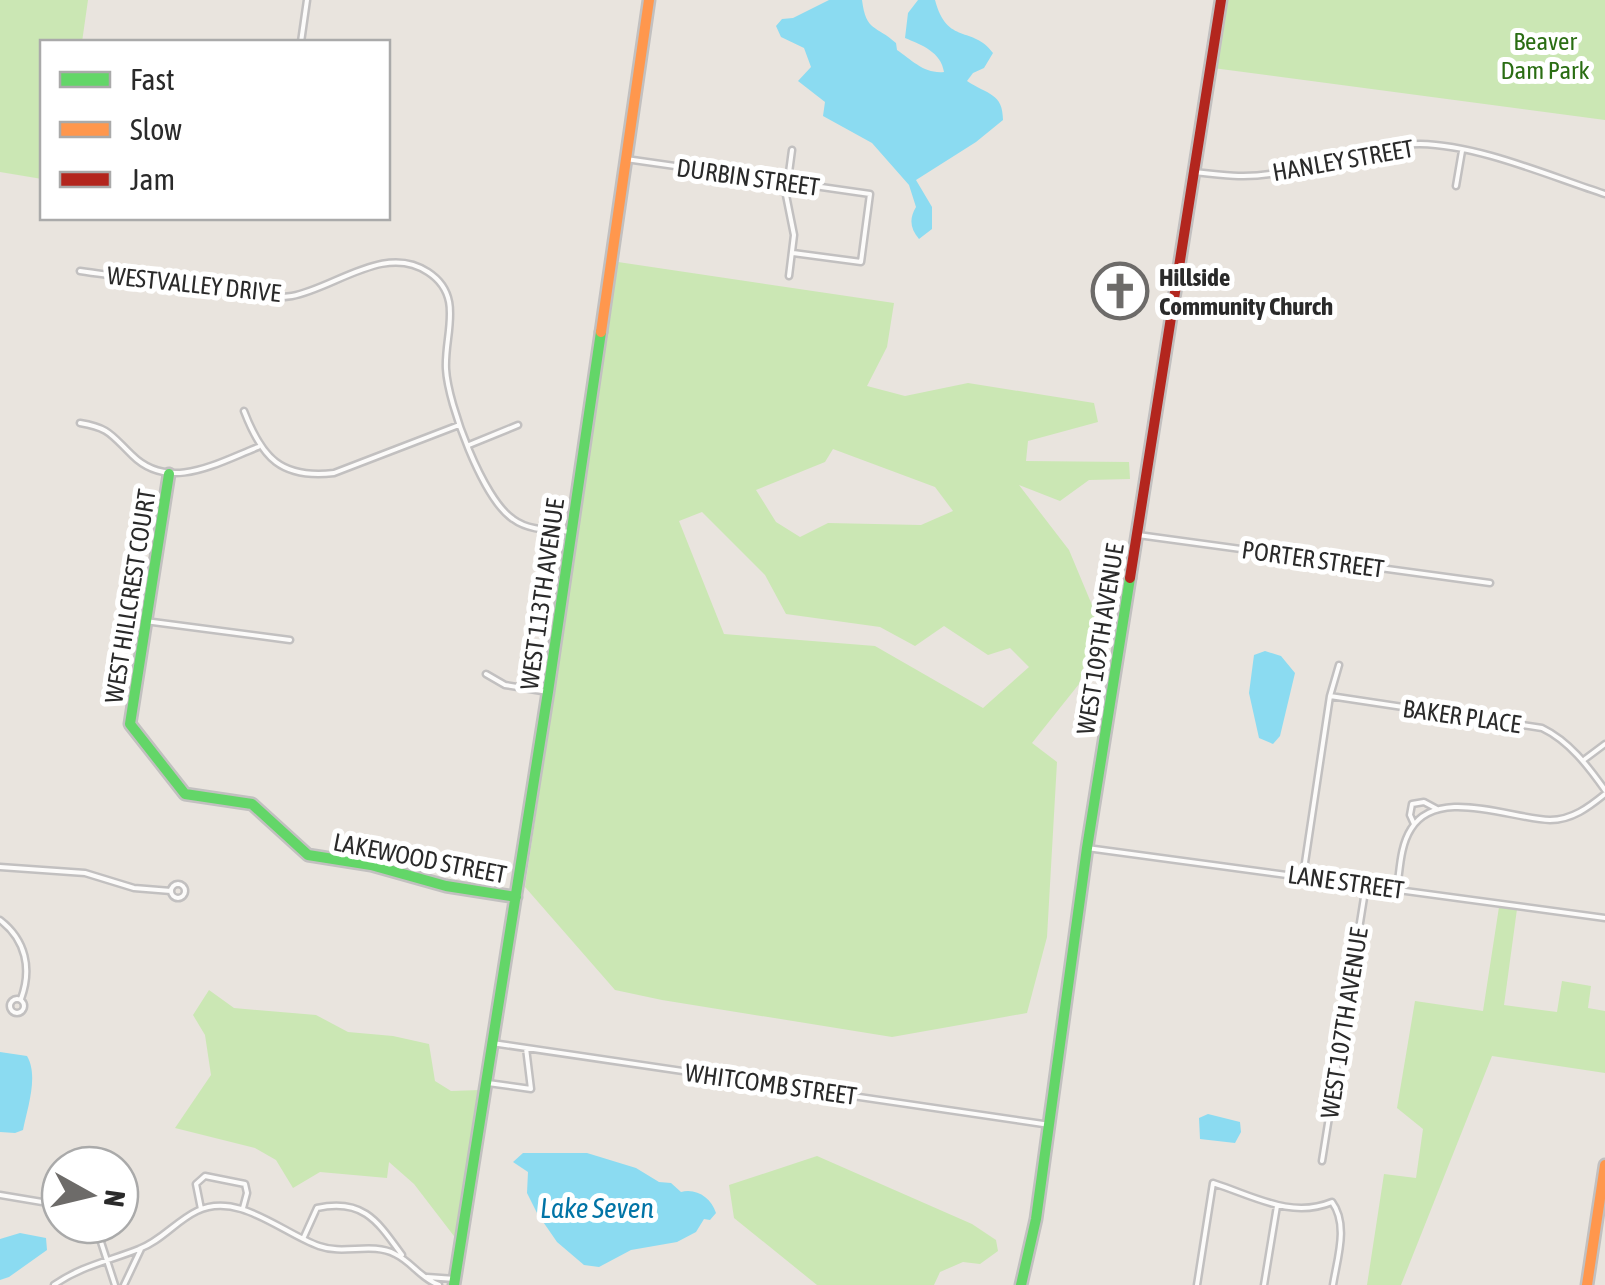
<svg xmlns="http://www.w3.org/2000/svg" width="1605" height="1285" font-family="'Asap Condensed',sans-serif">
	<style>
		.green { fill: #cbe7b4; fill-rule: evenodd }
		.water { fill: #8bdbf1 }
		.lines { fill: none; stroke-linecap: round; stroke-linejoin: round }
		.street-casing { stroke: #c2c0c0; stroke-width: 9 }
		.fast-casing { stroke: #c2c0c0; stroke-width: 15 }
		.slow-casing { stroke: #c2c0c0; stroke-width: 15 }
		.jam-casing { stroke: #c2c0c0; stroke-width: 15 }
		.street { stroke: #fcfbfa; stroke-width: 4 }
		.fast { stroke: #63d668; stroke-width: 10 }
		.slow { stroke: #ff974d; stroke-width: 10 }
		.jam { stroke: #b3261e; stroke-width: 10 }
		.labels { text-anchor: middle; stroke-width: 10; stroke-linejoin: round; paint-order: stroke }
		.park-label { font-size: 25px; fill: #2a6d13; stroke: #fff }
		.street-label { font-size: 25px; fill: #2a2a2a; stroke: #fff }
		.poi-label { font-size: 25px; font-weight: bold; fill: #2a2a2a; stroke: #fff; text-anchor: start }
		.water-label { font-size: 28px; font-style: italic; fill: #0174a6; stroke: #fff }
	</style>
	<rect width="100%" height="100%" fill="#e9e4de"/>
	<path class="green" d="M0 0H88L82 42H42V179L0 172Z
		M1223 0H1605V120L1213 68Z
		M618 262 894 303 887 347 867 386 905 396 968 383 1094 403 1098 422 1028 441 1026 461 1129 462 1130 479 1089 480 1060 501 1019 485 1069 550 1097 617 1079 684 1032 743 1057 762 1047 937 1027 1013 892 1037 662 1000 615 990 525 887ZM833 449 935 487 953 511 921 525 828 523 800 537 776 522 756 490 825 462ZM702 512 765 575 786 614 880 627 915 646 944 626 988 655 1010 648 1029 667 983 708 875 646 724 634 679 521Z
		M1499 907 1517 909 1504 1005 1557 1012 1562 981 1591 986 1588 1008 1605 1011V1073L1492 1056 1401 1285H1367L1384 1174 1416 1178 1423 1129 1397 1108 1415 1001 1483 1011Z
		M209 990 234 1008 316 1015 348 1032 393 1036 429 1044 435 1081 451 1091 481 1090 457 1240 414 1184 389 1162 387 1178 320 1172 293 1188 276 1160 255 1148 175 1128 211 1075 205 1035 193 1015Z
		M817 1156 972 1224 996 1240 998 1251 980 1264 963 1262 940 1272 934 1285H817L734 1218 729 1185Z"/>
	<path class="water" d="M829 0H862C866 32 876 25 896 43L897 50C912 60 924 74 944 72 941 52 922 45 905 38L908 13 918 0H935C947 46 973 25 993 53L984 68 973 73 967 81C988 95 1003 93 1003 120L976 142 916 180 932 207V229L919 239C910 228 909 219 916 207L909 185 872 143 823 116 825 102 798 81 811 67 804 48 781 37 776 26 782 19 793 18Z
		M1265 651 1281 656 1295 673 1280 736 1273 744 1259 738 1249 693 1254 655Z
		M0 1052 27 1056C39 1076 27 1109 23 1130L15 1133 0 1132Z
		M1208 1114 1240 1122 1241 1132 1235 1143 1200 1139 1199 1118Z
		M523 1153H587L636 1168 659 1182 671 1183 681 1192C697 1188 711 1198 716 1213L710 1220 704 1219 696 1232 677 1242 631 1250 599 1267 584 1265 557 1242 537 1213 527 1193 528 1172 513 1162Z
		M20 1233 46 1238 47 1250 9 1277 0 1280V1239Z"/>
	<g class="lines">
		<g class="street-casing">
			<path id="street" d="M301 42 307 0
				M626 159 870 194 861 262 793 253
				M1194 172C1220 175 1244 178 1270 174 1321 167 1368 144 1420 144 1479 145 1549 176 1605 194
				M1456 186 1462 151
				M80 271C120 277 161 281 201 287 230 292 262 301 292 296 335 288 385 243 428 272 465 296 444 334 446 369 448 405 483 499 513 519 529 531 552 530 571 532
				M789 276 794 235 786 195 792 150
				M244 411C262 458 281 479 334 473L459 425
				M80 423C110 428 111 435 132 455 169 492 217 463 258 447
				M469 445 518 425
				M1138 535 1490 583
				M145 621 290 640
				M486 674 505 685 548 692
				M1330 696 1542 728C1569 741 1588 766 1605 790
				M1585 759 1605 744
				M1414 824 1410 815 1412 804 1424 802 1437 809
				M1087 848 1605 918
				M0 867 85 873 134 888 171 891
				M1303 876 1330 696 1339 665
				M171 891a7 7 0 1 1 14 0a7 7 0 1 1-14 0Z
				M1397 889C1400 870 1400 846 1411 829 1437 786 1511 819 1550 820 1572 820 1589 807 1605 794
				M0 920C26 940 32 969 21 999
				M10 1006a7 7 0 1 1 14 0a7 7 0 1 1-14 0Z
				M492 1043 1050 1125
				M488 1083 531 1089 526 1048
				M1322 1161 1366 885
				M0 1195 60 1205
				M201 1209 196 1184 205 1176 245 1184 247 1193 243 1208
				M91 1225 101 1242 115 1285
				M303 1239 317 1208C364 1198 378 1222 402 1255
				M427 1277 455 1279
				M54 1285C81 1266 109 1261 139 1249 161 1241 176 1221 197 1211 238 1191 282 1233 319 1246 344 1255 372 1242 395 1254 412 1262 420 1278 439 1285
				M124 1285 141 1249
				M1197 1285 1213 1183C1254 1196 1291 1219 1332 1202 1349 1225 1337 1259 1333 1285
				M1264 1285 1277 1206"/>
		</g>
		<g class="fast-casing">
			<path id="fast" d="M169 474 130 724 185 794 252 804 308 855 371 865 446 886 516 897
				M454 1285 548 692 601 332
				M1021 1285 1036 1219 1087 848 1130 578"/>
		</g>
		<g class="slow-casing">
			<path id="slow" d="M601 332 649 0
				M1587 1285 1605 1165"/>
		</g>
		<g class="jam-casing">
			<path id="jam" d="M1130 578 1221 0"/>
		</g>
		<use href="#street" class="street"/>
		<use href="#fast" class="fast"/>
		<use href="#slow" class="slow"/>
		<use href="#jam" class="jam"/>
	</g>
	<defs>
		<g id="church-ring" transform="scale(2.875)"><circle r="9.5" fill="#fff" stroke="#6d6b69" stroke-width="1.5"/><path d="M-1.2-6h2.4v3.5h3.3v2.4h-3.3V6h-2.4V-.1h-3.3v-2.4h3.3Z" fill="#6d6b69"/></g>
	</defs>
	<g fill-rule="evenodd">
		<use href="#church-ring" x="1120" y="291"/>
	</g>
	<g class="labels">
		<g class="park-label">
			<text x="1545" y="50">Beaver<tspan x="1545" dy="29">Dam Park</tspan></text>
		</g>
		<g class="street-label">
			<text transform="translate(1343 160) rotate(-10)" y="9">HANLEY STREET</text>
			<text transform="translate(748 177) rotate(8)" y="9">DURBIN STREET</text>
			<text transform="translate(194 284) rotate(6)" y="9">WESTVALLEY DRIVE</text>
			<text transform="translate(1313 559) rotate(8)" y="9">PORTER STREET</text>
			<text transform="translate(542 594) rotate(-82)" y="9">WEST 113TH AVENUE</text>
			<text transform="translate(130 596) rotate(-81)" y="9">WEST HILLCREST COURT</text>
			<text transform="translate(1100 639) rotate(-81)" y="9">WEST 109TH AVENUE</text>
			<text transform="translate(1462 716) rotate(8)" y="9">BAKER PLACE</text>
			<text transform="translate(420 858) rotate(11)" y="9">LAKEWOOD STREET</text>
			<text transform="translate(1346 882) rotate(8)" y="9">LANE STREET</text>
			<text transform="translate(1344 1023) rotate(-81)" y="9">WEST 107TH AVENUE</text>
			<text transform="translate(771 1084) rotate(8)" y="9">WHITCOMB STREET</text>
		</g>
		<g class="poi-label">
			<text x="1159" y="286">Hillside<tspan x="1159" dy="29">Community Church</tspan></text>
		</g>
		<g class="water-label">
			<text x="597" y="1218">Lake Seven</text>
		</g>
	</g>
	<rect x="40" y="40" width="350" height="180" fill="#ffffff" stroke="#aaaaaa" stroke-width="2.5"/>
	<rect x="60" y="72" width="50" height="15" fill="#63d668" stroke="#aaaaaa" stroke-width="2.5"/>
	<text x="130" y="90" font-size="30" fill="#2a2a2a">Fast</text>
	<rect x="60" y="122" width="50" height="15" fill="#ff974d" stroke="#aaaaaa" stroke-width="2.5"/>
	<text x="130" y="140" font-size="30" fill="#2a2a2a">Slow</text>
	<rect x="60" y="172" width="50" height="15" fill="#b3261e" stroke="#aaaaaa" stroke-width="2.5"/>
	<text x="130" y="190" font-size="30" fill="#2a2a2a">Jam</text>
	<g transform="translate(90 1195) rotate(98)"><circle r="48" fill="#ffffff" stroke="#aaaaaa" stroke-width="2.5"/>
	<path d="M0-8L18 38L0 25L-18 38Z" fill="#6d6b69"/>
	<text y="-15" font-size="28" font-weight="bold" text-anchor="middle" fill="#2a2a2a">N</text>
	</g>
</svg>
